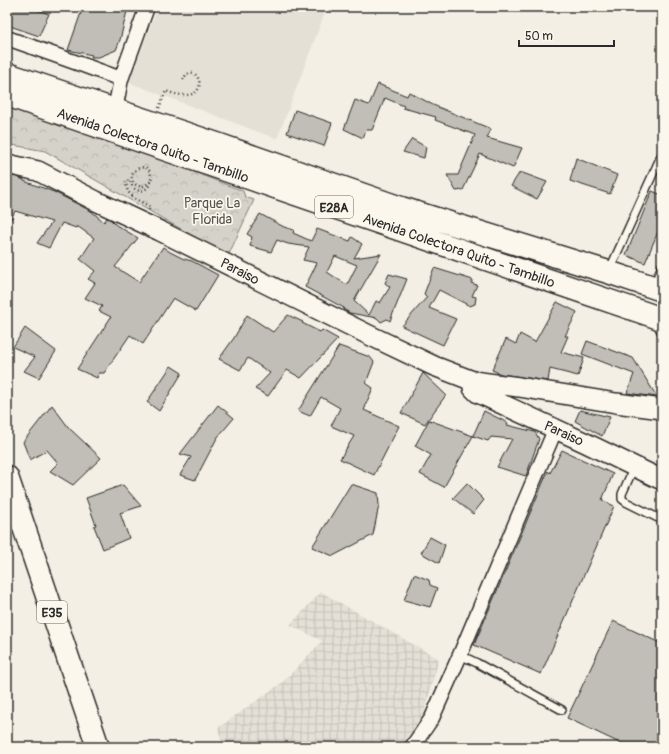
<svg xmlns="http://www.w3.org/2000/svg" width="669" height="754" font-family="Pangolin,sans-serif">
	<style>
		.built { fill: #e4e0d6 }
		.industrial { fill: url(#industrial-grid) }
		.park { fill: url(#park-crowns); stroke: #807e7a }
		.building { fill: #c0beb6; stroke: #2b2b2b; fill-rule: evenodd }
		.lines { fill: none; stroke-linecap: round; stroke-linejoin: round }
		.lane-casing { stroke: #2b2b2b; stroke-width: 10 }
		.street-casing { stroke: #2b2b2b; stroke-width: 17 }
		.secondary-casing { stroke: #2b2b2b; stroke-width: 22 }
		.highway-casing { stroke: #2b2b2b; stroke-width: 25 }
		.path { stroke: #2b2b2b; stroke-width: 2.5; stroke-dasharray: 1 3; stroke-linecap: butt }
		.lane { stroke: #fbf7ec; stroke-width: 7 }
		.street { stroke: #fbf7ec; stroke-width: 14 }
		.secondary { stroke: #fbf7ec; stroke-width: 19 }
		.highway { stroke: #fbf7ec; stroke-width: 22 }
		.labels { text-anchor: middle; stroke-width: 3.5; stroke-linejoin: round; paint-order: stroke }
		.shield { fill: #fbf7ec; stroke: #696865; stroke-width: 1 }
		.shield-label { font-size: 13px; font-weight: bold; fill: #2b2b2b }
		.street-label { font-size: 14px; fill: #2b2b2b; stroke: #fbf7ec }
		.park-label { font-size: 14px; fill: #565552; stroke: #fbf7ec }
	</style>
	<defs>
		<pattern id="industrial-grid" width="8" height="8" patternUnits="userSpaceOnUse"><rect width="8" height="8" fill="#e4e0d6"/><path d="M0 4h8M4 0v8" fill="none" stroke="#c4c0b8"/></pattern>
		<pattern id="park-crowns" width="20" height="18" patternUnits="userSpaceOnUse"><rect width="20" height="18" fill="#d5d2c9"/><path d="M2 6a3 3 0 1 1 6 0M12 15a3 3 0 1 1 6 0" fill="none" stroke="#b7b4ad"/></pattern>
	</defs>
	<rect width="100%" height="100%" fill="#f3efe4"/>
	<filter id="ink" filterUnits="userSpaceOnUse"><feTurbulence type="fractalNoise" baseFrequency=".025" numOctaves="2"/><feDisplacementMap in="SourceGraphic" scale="8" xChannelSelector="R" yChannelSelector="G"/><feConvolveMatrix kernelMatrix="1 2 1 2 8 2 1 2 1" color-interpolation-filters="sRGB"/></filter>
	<g filter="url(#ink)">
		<path class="built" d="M158 7H327L277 139 128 82Z"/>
		<path class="industrial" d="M321 592 439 659 423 717 403 747H223L218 728 283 682 322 641 290 625Z"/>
		<path class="park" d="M7 100 243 191 245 197 254 200 228 256 45 151 7 144Z"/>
		<path class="building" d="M9 7H29L49 14 39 36 7 25V14Z
			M83 7H128L120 40 116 50 99 57H91L92 55 68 50Z
			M378 84 407 96 409 92 433 105 491 129 487 138 522 148 513 168 480 154 463 190 456 191 447 175H458L475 135 435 120 436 117 403 108 404 106 385 98 372 130H366L363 138 344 129 355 100 369 105Z
			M295 110 332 123 324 146 287 133Z
			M412 139 426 147 424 158 403 152Z
			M576 158 617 175 610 194 570 181Z
			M520 172 547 182 537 199 511 186Z
			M7 175 17 177 24 180V181L54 192 91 211 104 222 107 218 111 220 116 225 138 238 115 267 139 282 163 247 170 252 184 259 192 261 218 275 196 311 173 298 143 344 130 335 104 373H99L97 378 77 369 111 317 99 311 102 306 85 298 95 283 88 279 95 271 80 259 94 238 77 226 76 228 62 223 49 248 37 243 52 222 15 211 7 227Z
			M652 191 662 195V222L645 263 626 255Z
			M260 214 284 227 294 230 293 233 311 241 317 229 336 236 350 241 352 237 362 244 354 258 381 254 354 301 369 315 376 301 380 303 390 287 385 283 389 274 407 279 390 321 387 319 381 322 377 318 350 313 343 309 344 308 305 287 317 263 303 260 309 247 288 244 277 240 271 252 250 246 252 237 247 234ZM335 256 357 265 347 285 327 272Z
			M434 268 473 280 471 283 477 285 472 296 476 297 475 304 470 306 439 290 429 308 456 319 443 345 402 326 427 297 424 294Z
			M557 302 577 312 565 336H568L561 352 584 358 578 376 550 369 548 381 501 374 492 370 506 339 516 344 520 334 535 342Z
			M247 315 273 332 288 315 303 322 302 323 320 332 322 330 338 339 301 378 287 370 268 396 255 389 270 373 248 358 240 370 219 359 234 338Z
			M25 328 56 351 39 378 24 371 35 357 13 347Z
			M587 341 633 358 657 397 627 393 634 374 582 354Z
			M339 346 370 357 374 362 366 383 373 388 365 406H366L364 410 399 426 374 475 340 459 354 436 331 426 340 408 321 397 310 416 298 411Z
			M171 366 182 373 159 411 147 402Z
			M423 373 446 395 425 424 401 413Z
			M52 405 69 428 101 458 73 485 50 471 58 463 47 450 30 460 23 442Z
			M218 405 234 418 217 438 195 480 180 475 191 457 180 454Z
			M580 410 610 417 602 436 575 421Z
			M484 411 508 423 507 425 535 432 539 439 526 476 497 467 512 439 491 437 488 441 473 436Z
			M429 420 473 436 444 487 420 474 431 455 415 446Z
			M562 450 613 474 602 500 614 506 541 674 474 645 548 471 550 473Z
			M467 483 484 500 473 514 453 498Z
			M351 484 378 493 379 505 373 535 333 556 312 547Z
			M123 485 141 506 120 513 129 538 103 549 94 526 96 525 86 498Z
			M430 537 445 545 439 563 421 553Z
			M414 574 429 580 430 585 437 588 430 607 404 600Z
			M613 621 662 644V747H628L567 718Z"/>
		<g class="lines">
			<g class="lane-casing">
				<path id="lane" d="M609 271 662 154
					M654 285 662 266
					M656 322 662 333
					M634 467 622 494V499L626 502 662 520
					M460 655 477 663 562 710"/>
			</g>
			<g class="street-casing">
				<path id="street" d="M7 38 83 65 121 79
					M115 110 121 79 147 7
					M412 747 432 718 460 655 555 430"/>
			</g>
			<g class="secondary-casing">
				<path id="secondary" d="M7 164 38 171 96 201 160 231 369 335 434 366 473 381 519 387 616 403 662 409
					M473 381V388L478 393 586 443 662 480"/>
			</g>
			<g class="highway-casing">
				<path id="highway" d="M7 74 217 144 401 208 608 272 662 290
					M7 95 202 162 662 319
					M7 477 98 747"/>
			</g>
			<path class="path" d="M159 108 166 91C171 93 178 95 184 95 214 96 193 55 182 82
				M149 210 150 207 134 198 128 192 125 181 130 180C133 197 153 192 151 176 149 158 123 172 135 184 141 189 148 185 151 180"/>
			<use href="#lane" class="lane"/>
			<use href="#street" class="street"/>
			<use href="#secondary" class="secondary"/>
			<use href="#highway" class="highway"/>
		</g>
	</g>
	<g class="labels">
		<g class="shield">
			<rect x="315" y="196" width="38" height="22" rx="3"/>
			<rect x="37" y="601" width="30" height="22" rx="3"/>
		</g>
		<g class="shield-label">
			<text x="334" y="212">E28A</text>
			<text x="52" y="617">E35</text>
		</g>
		<g class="street-label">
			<text transform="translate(153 145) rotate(19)" y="5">Avenida Colectora Quito - Tambillo</text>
			<text transform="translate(459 250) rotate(19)" y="5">Avenida Colectora Quito - Tambillo</text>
			<text transform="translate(240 271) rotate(27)" y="5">Paraiso</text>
			<text transform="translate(564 433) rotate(24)" y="5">Paraiso</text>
		</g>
		<g class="park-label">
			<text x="212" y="208">Parque La<tspan x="212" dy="16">Florida</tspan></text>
		</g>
	</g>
	<rect width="669" height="754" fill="none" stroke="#fbf7ec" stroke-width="24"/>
	<rect x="12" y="12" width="645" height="730" fill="none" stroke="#2b2b2b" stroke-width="1.5" filter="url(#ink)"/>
	<path d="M519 40v6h95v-6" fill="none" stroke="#2b2b2b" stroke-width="2"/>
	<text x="525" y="40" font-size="12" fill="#2b2b2b" stroke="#fbf7ec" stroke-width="3" paint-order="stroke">50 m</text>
</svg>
